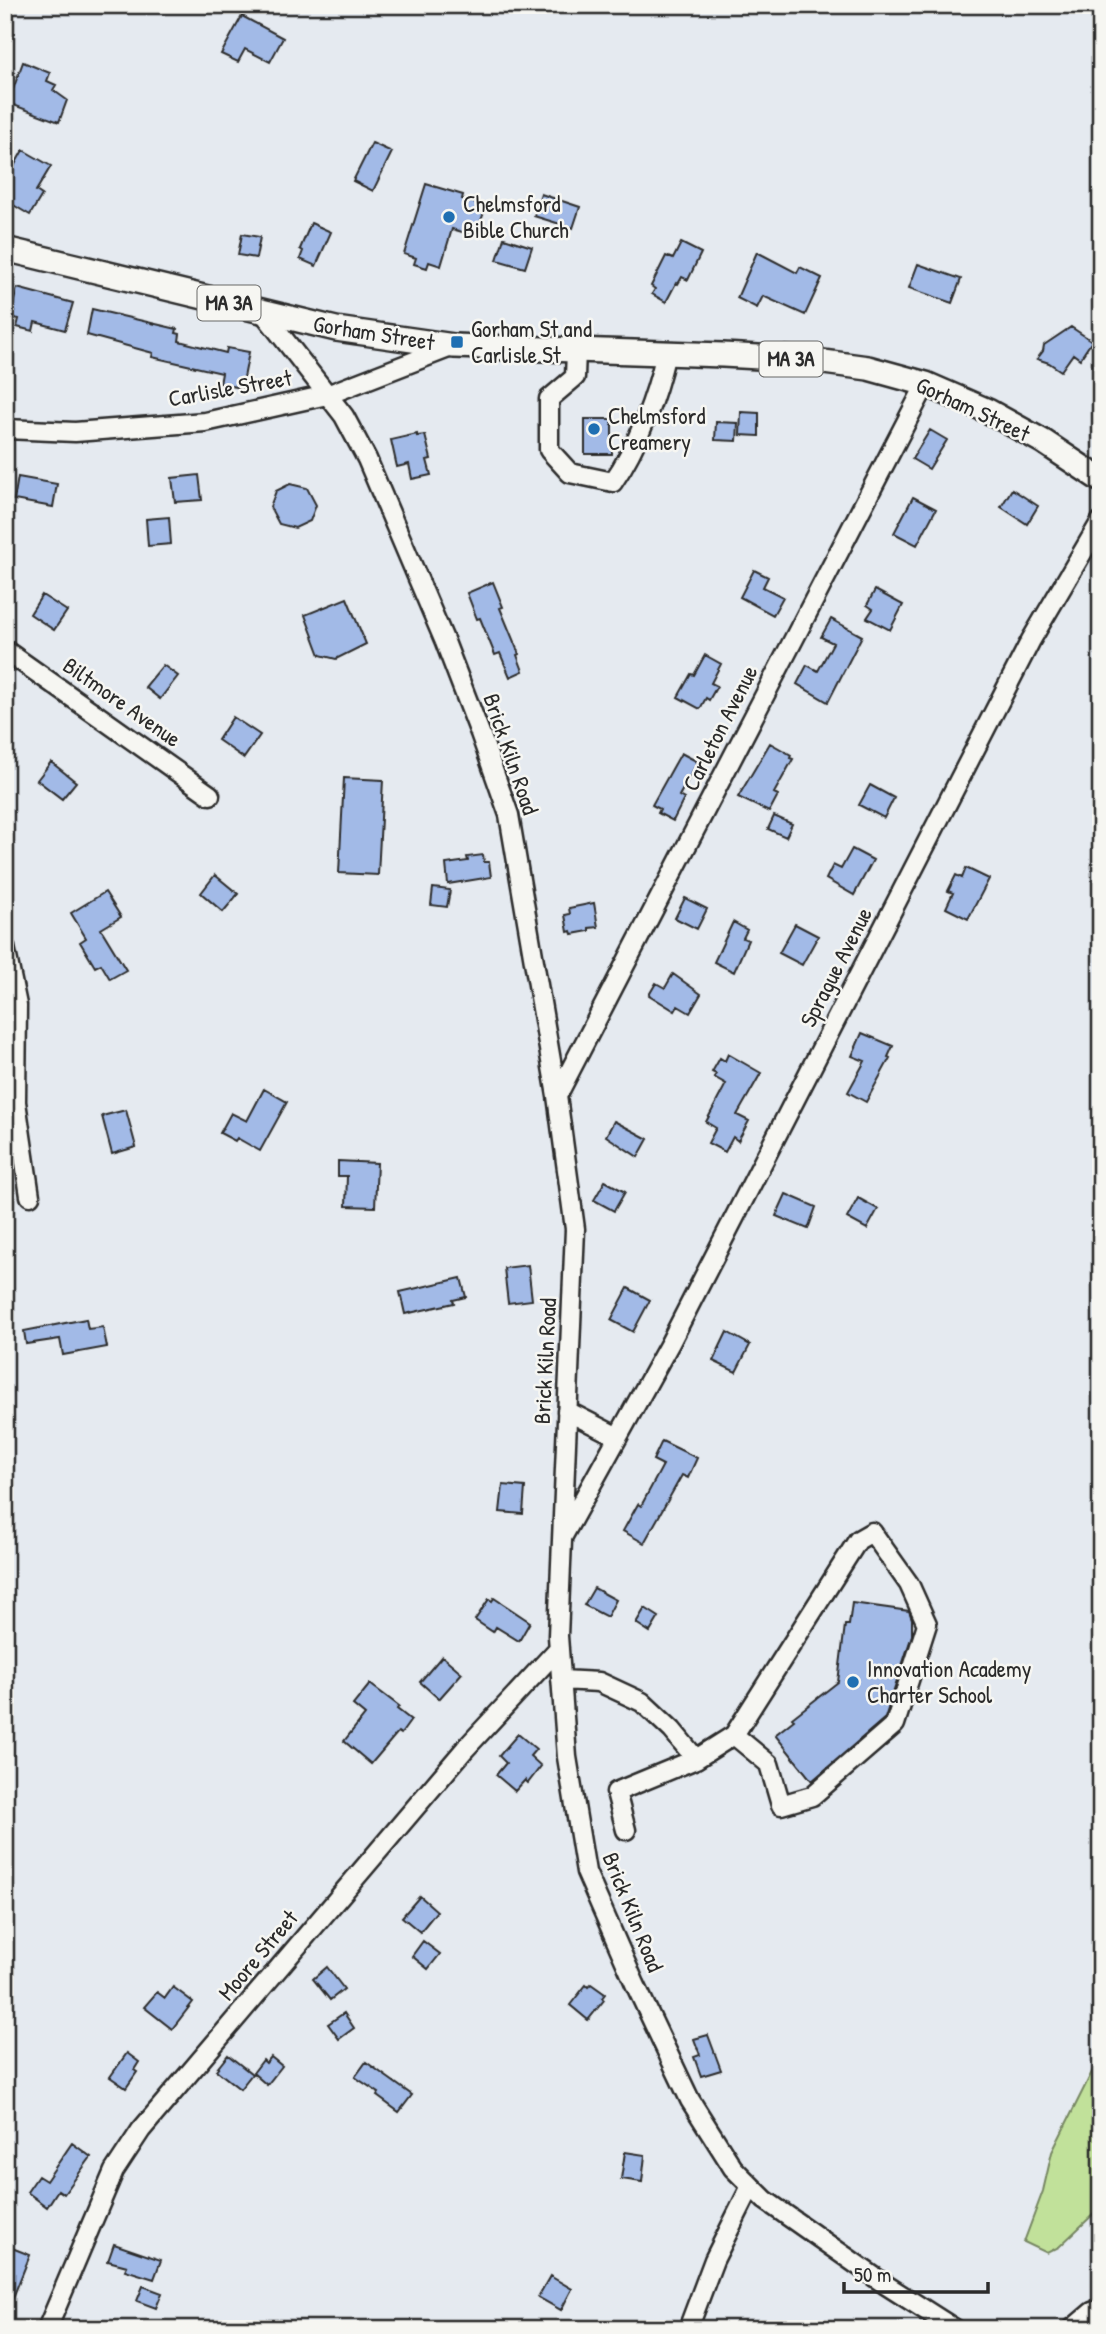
<svg xmlns="http://www.w3.org/2000/svg" width="1106" height="2334" font-family="'Patrick Hand',sans-serif">
	<style>
		.green { fill: #c1e19a; stroke: #768662; stroke-width: 2 }
		.building { fill: #a2bae7; stroke: #2b2b2b; stroke-width: 2 }
		.lines { fill: none; stroke-linecap: round; stroke-linejoin: round }
		.minor-casing { stroke: #2b2b2b; stroke-width: 23 }
		.major-casing { stroke: #2b2b2b; stroke-width: 28 }
		.minor { stroke: #f6f6f2; stroke-width: 18 }
		.major { stroke: #f6f6f2; stroke-width: 23 }
		.poi-dot { fill: #1f6fb2; stroke: #f6f6f2; stroke-width: 2.5 }
		.labels { text-anchor: middle; stroke-width: 5; stroke-linejoin: round; paint-order: stroke }
		.shield { fill: #f6f6f2; stroke: #686867; stroke-width: 2 }
		.shield-label { font-size: 21px; font-weight: bold; fill: #2b2b2b }
		.poi-label { font-size: 23px; fill: #2b2b2b; stroke: #f6f6f2; text-anchor: start }
		.street-label { font-size: 23px; fill: #2b2b2b; stroke: #f6f6f2 }
	</style>
	<rect width="100%" height="100%" fill="#e5eaf0"/>
	<filter id="ink" filterUnits="userSpaceOnUse"><feTurbulence type="fractalNoise" baseFrequency=".0143" numOctaves="2"/><feDisplacementMap in="SourceGraphic" scale="14" xChannelSelector="R" yChannelSelector="G"/><feConvolveMatrix kernelMatrix="1 2 1 2 8 2 1 2 1" color-interpolation-filters="sRGB"/></filter>
	<g filter="url(#ink)">
		<path class="green" d="M1101 2061V2207L1059 2247 1047 2253 1024 2242 1043 2191 1052 2152 1093 2070Z"/>
		<path class="building" d="M242 16 283 38 270 62 245 49 238 62 221 54Z
			M23 62 50 73 47 81 56 85 53 90 67 100 59 122 8 103Z
			M372 143 392 152 373 191 353 181Z
			M23 150 51 166 36 191 42 195 30 215 5 200V195L11 185 5 181V163L13 168Z
			M426 184 463 195 462 199 486 206 476 236 452 229 441 266 429 262 427 268 414 264 416 258 404 254Z
			M541 194 580 207 573 228 534 216Z
			M311 223 331 232 316 266 300 259 303 251 300 249Z
			M242 234 260 237 256 258 238 255Z
			M504 238 532 247 525 268 497 260Z
			M681 243 701 253 688 280 682 277 678 284 676 283 666 302 652 294 655 289 651 286 666 256 673 259Z
			M757 252 797 273 800 267 822 278 805 315 763 296 757 308 737 298Z
			M918 264 961 279 952 303 909 288Z
			M17 288 73 303 65 330 35 322 33 331 17 327 19 319 10 317Z
			M92 309 177 329 176 333 180 334 179 341 226 353 227 348 249 352 242 388 220 384 222 373 152 357 153 353 87 335Z
			M1071 327 1092 341 1080 359 1073 354 1061 371 1049 363 1037 359 1043 351 1044 345Z
			M741 412 759 413V436L740 435Z
			M585 419H612V454H585Z
			M716 422 738 423 737 441 715 440Z
			M930 430 947 440 929 469 912 459Z
			M417 434V436L425 435 431 459 427 460 431 475 412 479 409 464 397 467 391 440Z
			M199 475 202 500 175 502 172 478Z
			M18 477 57 484 53 507 14 500Z
			M290 484 307 488 316 505 310 521 295 528 279 524 270 507 276 491Z
			M1012 489 1038 506 1027 524 1001 507Z
			M913 497 936 509 917 545 894 533Z
			M169 517 171 544 148 546 146 519Z
			M754 570 768 577 763 587 783 597 773 615 740 597Z
			M493 582 503 607 500 608 519 654 517 655 523 671 510 677 500 653 495 655 480 618 477 619 467 593Z
			M875 590 903 605 890 630 867 618 873 609 867 605Z
			M42 595 67 611 54 630 30 614Z
			M347 598 366 644 336 659 320 655 305 615Z
			M831 619 862 636 828 702 797 684 807 665 818 671 833 643 821 637Z
			M705 655 721 664 711 683 717 686 709 700 706 698 700 709 678 697 691 674 694 675Z
			M163 665 178 676 160 699 145 687Z
			M233 717 260 735 244 758 218 740Z
			M770 743 791 755 790 758 793 759 774 793 778 795 769 812 738 797Z
			M681 753 698 762 679 796 684 799 673 821 658 813 660 809 652 805Z
			M51 762 76 782 62 799 37 780Z
			M344 778 383 780 378 875 339 873Z
			M870 785 894 798 884 818 859 805Z
			M774 816 792 824 786 837 768 829Z
			M852 849 873 860 854 895 826 879 833 865 841 869Z
			M483 855 484 862H489L491 877 448 884 446 864 468 861 467 857Z
			M966 868 989 879 968 919 946 908 953 893 948 891 956 875 962 878Z
			M215 875 238 894 223 912 201 893Z
			M433 888 450 890 447 907 431 905Z
			M105 892 121 917 101 929 126 970 110 979 101 964 95 967 80 942 86 938 71 913Z
			M685 898 707 909 697 929 675 918Z
			M594 903 598 927 589 928V931L572 934 571 931 568 932 565 915 570 914 569 908Z
			M733 922 747 930 743 938 748 940 734 972 714 962Z
			M795 924 818 936 802 965 779 953Z
			M673 974 701 994 690 1013 678 1006 675 1011 649 995 656 983 665 988Z
			M862 1033 893 1046 888 1057 890 1058 866 1102 848 1092 865 1061 852 1056Z
			M728 1054 761 1073 737 1115 749 1121 738 1141 733 1137 725 1152 708 1143 716 1128 706 1122 726 1084 714 1077 716 1074 712 1072 720 1058 725 1061Z
			M264 1089 287 1102 260 1151 237 1138 235 1141 220 1133 231 1113 247 1121Z
			M126 1110 136 1147 112 1154 102 1116Z
			M614 1121 648 1139 638 1157 606 1136Z
			M338 1161 377 1163 375 1207 346 1206 347 1176H338Z
			M605 1181 625 1192 614 1211 594 1200Z
			M786 1194 816 1207 808 1229 776 1216Z
			M858 1198 878 1209 867 1229 847 1218Z
			M528 1265 532 1300 508 1303 504 1268Z
			M461 1278 466 1297 453 1300 454 1303 405 1314 400 1292Z
			M628 1288 650 1300 633 1332 611 1320Z
			M86 1319 88 1329 103 1327 107 1347 63 1355 60 1339 26 1344 24 1331Z
			M727 1332 750 1345 736 1372 713 1361Z
			M662 1441 697 1458 688 1478 682 1475 644 1543 623 1531 638 1504 641 1506 663 1465 653 1460Z
			M503 1485 525 1487 523 1514 500 1512Z
			M594 1588 616 1600 607 1617 584 1605Z
			M494 1598 530 1622 519 1641 496 1627 493 1632 475 1620 489 1599 492 1601Z
			M852 1603 909 1611 912 1619V1635L885 1718 812 1781 775 1735 794 1720 792 1718 838 1682 845 1625H849Z
			M645 1608 659 1617 650 1632 636 1623Z
			M442 1656 462 1673 439 1699 420 1682Z
			M370 1684 399 1706 397 1709 411 1720 401 1734 398 1732 371 1764 344 1741 365 1715 353 1705Z
			M518 1734 536 1749 530 1756 541 1766 528 1783 525 1780 515 1791 496 1775 506 1763 499 1756Z
			M420 1896 437 1911 420 1932 402 1917Z
			M423 1941 440 1954 428 1969 412 1956Z
			M327 1967 344 1989 330 2000 313 1979Z
			M591 1984 605 1994 602 1998 604 2000 588 2020 570 2005 586 1985 588 1987Z
			M173 1987 193 2002 172 2029 144 2007 157 1992 165 1998Z
			M344 2013 354 2028 339 2039 328 2024Z
			M708 2035 721 2070 701 2076 694 2057 700 2055 694 2039Z
			M127 2053 139 2062 134 2070 137 2072 126 2088 110 2077Z
			M228 2055 252 2074 240 2089 216 2070Z
			M271 2057 282 2066 267 2085 253 2073 263 2060 266 2063Z
			M366 2062 412 2095 399 2112 377 2096 379 2093 355 2077Z
			M72 2143 91 2157 64 2194 58 2190 47 2207 27 2192 38 2176 46 2181Z
			M625 2152 645 2155 642 2182 621 2179Z
			M114 2244 161 2260 154 2279 125 2270 127 2266 108 2261Z
			M12 2248 30 2255 6 2315 5 2265Z
			M550 2276 572 2289 561 2310 538 2297Z
			M143 2286 162 2293 156 2308 137 2301Z"/>
		<g class="lines">
			<g class="minor-casing">
				<path id="minor" d="M262 311 344 416 367 459 445 642 480 733 509 815 557 1096 575 1229 558 1636 567 1757 586 1872 635 1984 690 2100 733 2168 765 2200 886 2285 955 2329
					M576 350 575 377 549 399V450L570 473 613 482C638 446 656 396 666 353
					M5 429 75 432 205 422 327 395 451 347
					M5 650 210 795
					M5 947 17 1005 16 1102 30 1196
					M557 1096 926 384
					M567 1411 618 1437
					M563 1536 670 1343 1031 640 1101 521
					M561 1680 599 1682 642 1702 672 1730 696 1759 616 1792 626 1830
					M696 1759 734 1735 858 1540 872 1532 909 1584 927 1624 895 1724 812 1796 781 1805 769 1764 734 1735
					M47 2329 114 2171 141 2130 465 1749 559 1648
					M688 2329 714 2260 751 2186
					M1072 2329 1092 2312 1101 2309"/>
			</g>
			<g class="major-casing">
				<path id="major" d="M5 249 336 329 454 346 723 355 809 360 868 368 926 384 988 411 1044 442 1101 480"/>
			</g>
			<use href="#minor" class="minor"/>
			<use href="#major" class="major"/>
		</g>
	</g>
	<g class="poi-dot">
		<circle cx="449" cy="217" r="7"/>
		<rect x="450" y="335" width="14" height="14" rx="3.5"/>
		<circle cx="594" cy="429" r="7"/>
		<circle cx="853" cy="1682" r="7"/>
	</g>
	<g class="labels">
		<g class="shield">
			<rect x="197.5" y="285.5" width="63" height="35" rx="5"/>
			<rect x="759.5" y="341.5" width="63" height="35" rx="5"/>
		</g>
		<g class="shield-label">
			<text x="229" y="310">MA 3A</text>
			<text x="791" y="366">MA 3A</text>
		</g>
		<g class="poi-label">
			<text x="463" y="212">Chelmsford<tspan x="463" dy="26">Bible Church</tspan></text>
			<text x="471" y="337">Gorham St and<tspan x="471" dy="26">Carlisle St</tspan></text>
			<text x="608" y="424">Chelmsford<tspan x="608" dy="26">Creamery</tspan></text>
			<text x="867" y="1677">Innovation Academy<tspan x="867" dy="26">Charter School</tspan></text>
		</g>
		<g class="street-label">
			<text transform="translate(374 333) rotate(9)" y="8">Gorham Street</text>
			<text transform="translate(230 388) rotate(-10)" y="8">Carlisle Street</text>
			<text transform="translate(973 409) rotate(25)" y="8">Gorham Street</text>
			<text transform="translate(122 702) rotate(35)" y="8">Biltmore Avenue</text>
			<text transform="translate(720 728) rotate(-63)" y="8">Carleton Avenue</text>
			<text transform="translate(511 754) rotate(71)" y="8">Brick Kiln Road</text>
			<text transform="translate(836 967) rotate(-63)" y="8">Sprague Avenue</text>
			<text transform="translate(545 1361) rotate(-87)" y="8">Brick Kiln Road</text>
			<text transform="translate(633 1912) rotate(68)" y="8">Brick Kiln Road</text>
			<text transform="translate(258 1955) rotate(-50)" y="8">Moore Street</text>
		</g>
	</g>
	<rect width="1106" height="2334" fill="none" stroke="#f6f6f2" stroke-width="28"/>
	<rect x="14" y="14" width="1078" height="2306" fill="none" stroke="#2b2b2b" stroke-width="2.5" filter="url(#ink)"/>
	<path d="M844 2282v10h144v-10" fill="none" stroke="#2b2b2b" stroke-width="3.5"/>
	<text x="854" y="2282" font-size="21" fill="#2b2b2b" stroke="#f6f6f2" stroke-width="5" paint-order="stroke">50 m</text>
</svg>
